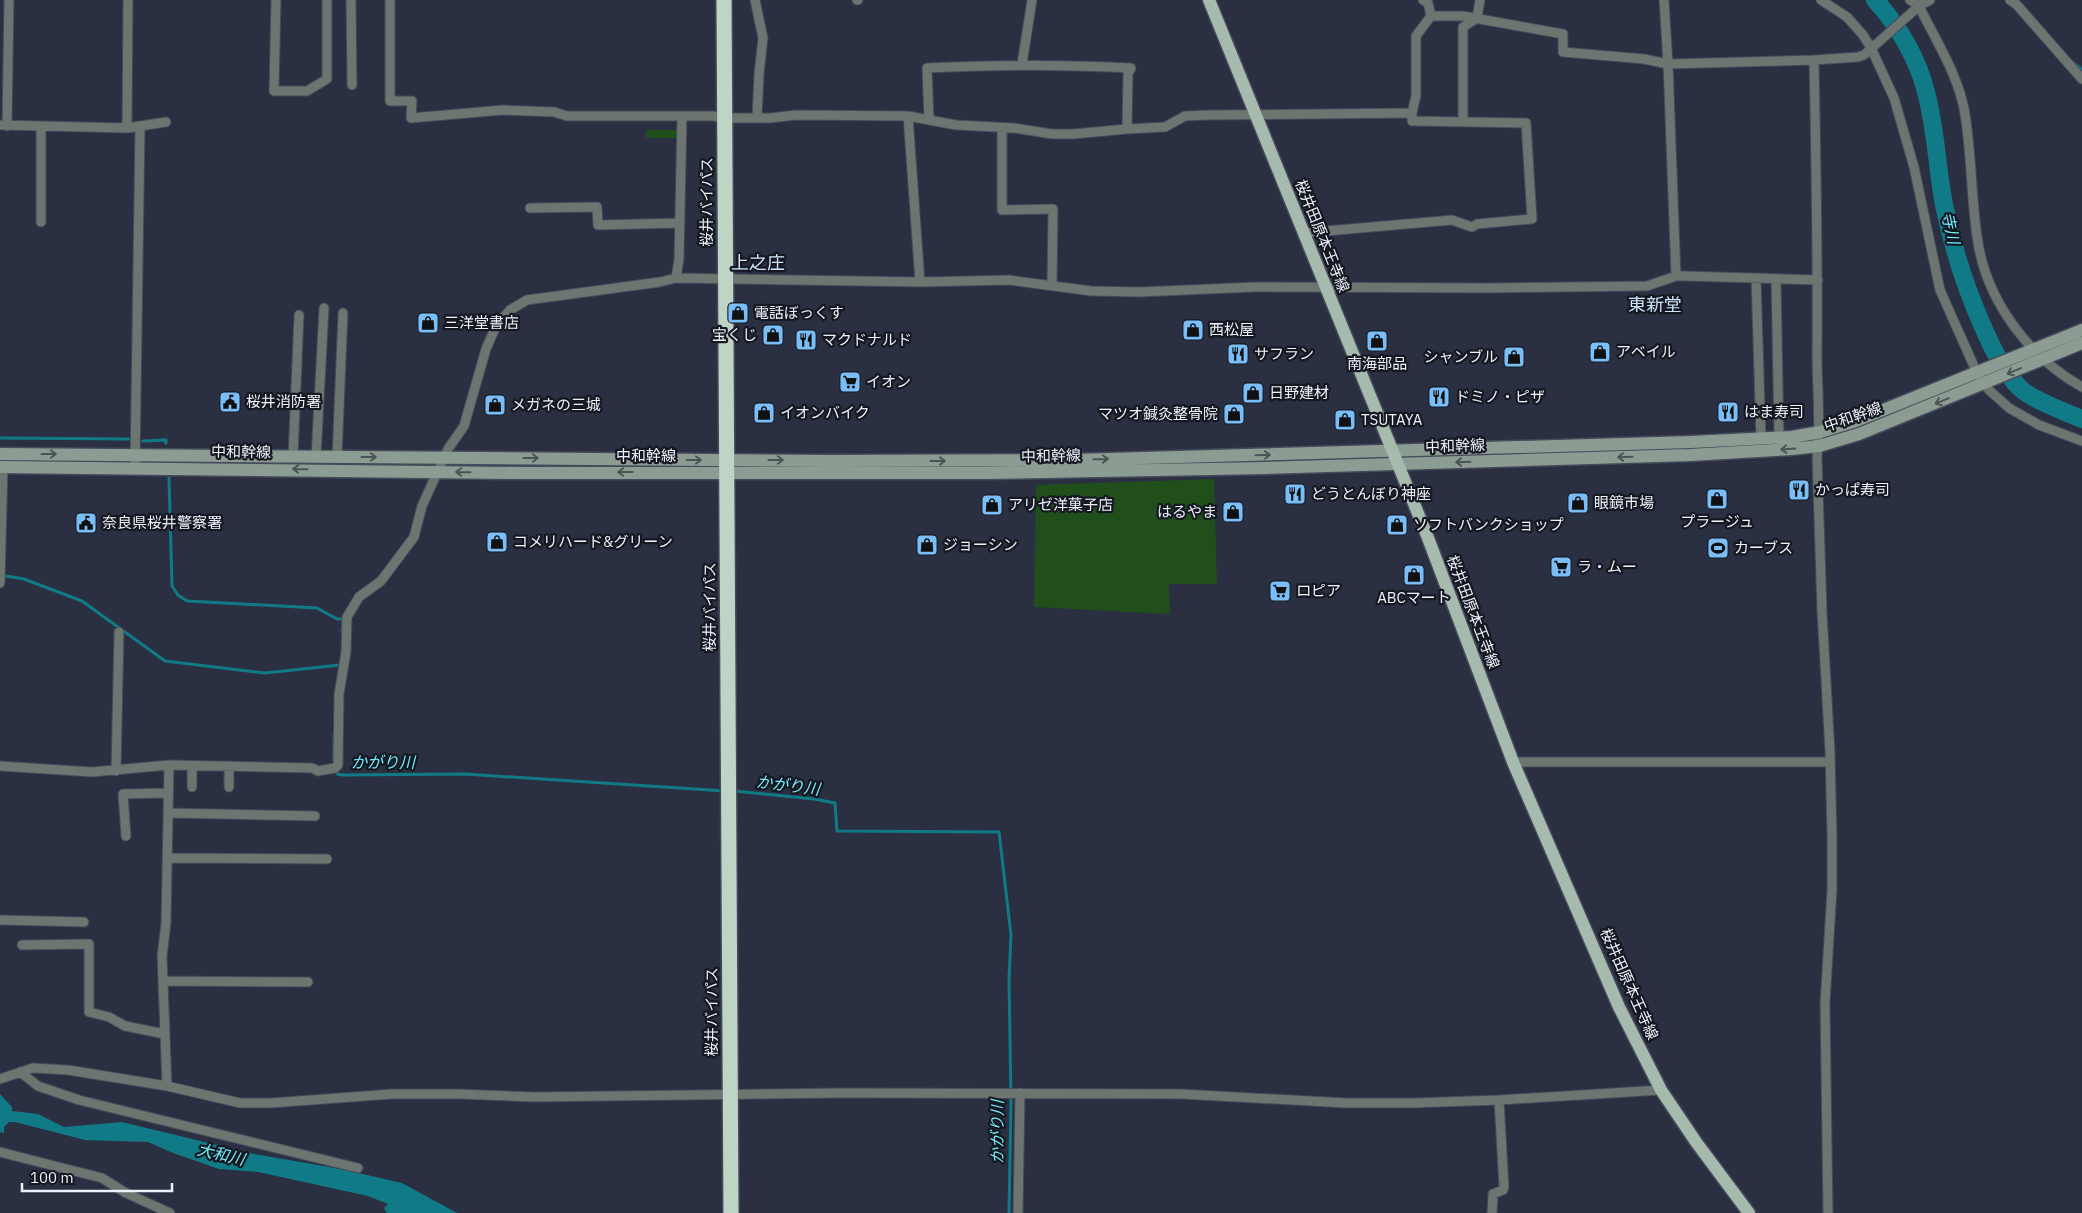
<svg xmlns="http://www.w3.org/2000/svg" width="2082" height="1213" font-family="'IBM Plex Sans','Noto Sans JP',sans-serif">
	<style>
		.green { fill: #204f1b }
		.water { fill: #107a87 }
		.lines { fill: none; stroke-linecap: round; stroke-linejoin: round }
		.stream { stroke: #107a87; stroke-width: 3 }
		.river { stroke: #107a87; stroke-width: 18 }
		.street-casing { stroke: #454b5b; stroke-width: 11 }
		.secondary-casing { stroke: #454b5b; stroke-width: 15 }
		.primary-casing { stroke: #454b5b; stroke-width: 15 }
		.highway-casing { stroke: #454b5b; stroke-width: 18 }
		.street { stroke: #6c756f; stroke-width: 9 }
		.secondary { stroke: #8d9c93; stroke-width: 12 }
		.primary { stroke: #a7baae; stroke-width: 12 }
		.highway { stroke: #bed5c6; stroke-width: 15 }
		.oneway { stroke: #4b5354 }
		.labels { text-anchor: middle; stroke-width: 4.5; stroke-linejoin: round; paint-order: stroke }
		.street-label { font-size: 15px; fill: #ecf1fc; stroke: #151820 }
		.poi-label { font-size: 15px; fill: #ecf1fc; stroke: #151820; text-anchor: start }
		.water-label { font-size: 16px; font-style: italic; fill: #72ecfe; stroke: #151820 }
		.quarter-label { font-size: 18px; fill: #cce5fb; stroke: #151820 }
	</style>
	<rect width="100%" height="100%" fill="#2a3041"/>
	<path class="green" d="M646 130H679V138H646Z
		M1214 479 1217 584H1169L1170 614 1034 607 1036 485Z"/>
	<path class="water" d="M0 1094 12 1107V1111L38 1114 64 1127 122 1122 254 1154 341 1169 402 1183 457 1213H387L384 1208 388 1204 368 1196 258 1172 219 1169 173 1153 148 1142 85 1140 15 1122H9L4 1127V1133L0 1132Z"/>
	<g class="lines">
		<path class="stream" d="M2070 60 2082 70
			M0 438 129 439
			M143 441 166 440V443
			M169 478 172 586 178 595 187 601 317 608 337 619H343L342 632
			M6 576 24 579 82 601 165 661 265 673 340 665
			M334 734V760
			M336 769 337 774 343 775 465 774 725 791
			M734 791 814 799 835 803 837 831 999 832 1011 935 1009 979 1011 1100 1009 1213"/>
		<path class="river" d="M1875 0C1898 25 1918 59 1926 92 1936 129 1937 168 1944 205 1952 244 1964 283 1980 320 1990 343 2002 371 2021 389 2031 399 2067 413 2082 419"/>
		<g class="street-casing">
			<path id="street" d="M276 0 274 91H307L327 79V0
				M351 0 352 85
				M390 0V101H412L411 118 503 110 554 112 567 116H713L724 118H770L796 115 908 116 956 125 1014 128 1052 134H1073L1127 129 1165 127 1185 116 1209 115 1412 113V121L1526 123 1532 219 1477 224 1472 227 1452 220 1303 233
				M755 0 763 38 759 74 757 117
				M857 0H858
				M1423 0 1428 3 1431 16
				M1664 0 1668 64 1676 276
				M1821 0 1847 17 1863 35 1871 48 1894 98 1914 167 1940 290 1977 373 1989 390 2009 408 2039 425 2082 441
				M1910 0 1919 6C1936 41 1959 76 1965 114 1972 157 1971 201 1978 243 1988 303 2030 358 2082 387
				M2010 0 2017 5 2082 79
				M1431 16H1463L1563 34V52L1644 59 1668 64 1814 60 1858 57 1864 55 1919 6 1930 0
				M1814 60C1816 158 1818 256 1817 354 1817 389 1821 423 1817 457L1822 612 1830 752 1832 836V890L1825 1003 1828 1213
				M1022 64 1032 0
				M1412 113 1416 96V36L1431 16
				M908 116 920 282
				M929 120 927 68C995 65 1062 64 1131 68L1128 74 1127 129
				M1463 122V27L1477 18 1480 0
				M0 125 127 128 166 122
				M7 126 9 0
				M41 126V222
				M127 128 128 0
				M1002 128V210L1053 209 1052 286
				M530 208 597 207 598 225 680 223
				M676 278 679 259 682 116
				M1756 278 1761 439
				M1776 279 1779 438
				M293 457 299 315
				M316 457 324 308
				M337 457 343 313
				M135 467 140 127
				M0 583 3 467
				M1513 762H1830
				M0 766 92 772 169 765 312 768 318 771 335 768 338 765 339 694 346 652 347 617 359 597 381 581 414 537 422 506 448 449 464 426 486 349 496 326 510 310 527 300 660 282 676 278 920 282 1009 280 1091 291 1139 292 1255 287 1488 288 1647 286 1676 276H1684L1818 280
				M116 771 119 632
				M192 787V766
				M229 787V766
				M168 813 315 816
				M126 836 123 794 168 793
				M167 858 327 859
				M0 920 84 922
				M22 945 89 944V1012L109 1017 125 1026 165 1034
				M163 981 308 982
				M20 1072 38 1086 79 1100 358 1168
				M0 1079 33 1068 68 1070 167 1086 240 1103H271L392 1094H458L534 1097 841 1093 1181 1094 1346 1103H1413L1499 1100 1661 1090
				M167 1086 162 956 166 923 169 765
				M0 1152 102 1178 126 1193 170 1213
				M1018 1213 1020 1093
				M1492 1213 1493 1194 1503 1190 1504 1187 1499 1100"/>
		</g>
		<g class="secondary-casing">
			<path id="secondary" d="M0 454 831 461 1075 460 1691 442 1792 437 1820 432 1856 421 2082 330
				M0 467 520 473H985L1265 468 1690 455 1791 449 1819 446 1859 434 2082 343"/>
		</g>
		<g class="primary-casing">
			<path id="primary" d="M1209 0 1428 538 1513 762 1619 1007 1661 1090 1696 1142 1749 1213"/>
		</g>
		<g class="highway-casing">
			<path id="highway" d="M724 0 731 1213"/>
		</g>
		<use href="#street" class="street"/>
		<use href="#secondary" class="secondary"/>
		<use href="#primary" class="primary"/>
		<use href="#highway" class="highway"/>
	</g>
	<defs><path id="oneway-shaft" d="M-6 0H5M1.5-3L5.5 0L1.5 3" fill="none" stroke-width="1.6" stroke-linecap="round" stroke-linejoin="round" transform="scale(1.25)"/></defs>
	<g class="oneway">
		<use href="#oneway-shaft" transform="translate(2014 371) rotate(157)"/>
		<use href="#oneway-shaft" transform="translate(1942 401) rotate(158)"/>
		<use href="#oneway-shaft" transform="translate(1788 449) rotate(176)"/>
		<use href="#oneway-shaft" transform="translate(49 454)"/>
		<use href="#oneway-shaft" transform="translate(1263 455) rotate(-2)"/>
		<use href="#oneway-shaft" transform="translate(369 457)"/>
		<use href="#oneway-shaft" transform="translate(1625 457) rotate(178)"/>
		<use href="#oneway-shaft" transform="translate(531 458)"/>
		<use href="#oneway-shaft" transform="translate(1101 459) rotate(-1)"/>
		<use href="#oneway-shaft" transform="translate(694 460)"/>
		<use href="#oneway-shaft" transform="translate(776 460)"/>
		<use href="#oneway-shaft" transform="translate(938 461)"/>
		<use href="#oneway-shaft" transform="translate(1463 462) rotate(178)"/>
		<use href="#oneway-shaft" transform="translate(300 469) rotate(-179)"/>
		<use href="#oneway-shaft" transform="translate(463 472) rotate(-179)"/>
		<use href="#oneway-shaft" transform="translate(625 472) rotate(180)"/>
	</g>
	<defs>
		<g id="shop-square" transform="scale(1.125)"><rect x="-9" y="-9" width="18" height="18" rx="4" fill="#7abef8" stroke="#151820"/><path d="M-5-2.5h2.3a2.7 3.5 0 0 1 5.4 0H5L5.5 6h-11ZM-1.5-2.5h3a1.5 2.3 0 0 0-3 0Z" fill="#111"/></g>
		<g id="restaurant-square" transform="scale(1.125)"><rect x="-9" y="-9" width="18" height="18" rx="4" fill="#7abef8" stroke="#151820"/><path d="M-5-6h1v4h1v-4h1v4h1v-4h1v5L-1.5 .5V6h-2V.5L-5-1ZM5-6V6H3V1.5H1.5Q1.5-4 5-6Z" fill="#111"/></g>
		<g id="supermarket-square" transform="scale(1.125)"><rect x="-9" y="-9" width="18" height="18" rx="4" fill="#7abef8" stroke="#151820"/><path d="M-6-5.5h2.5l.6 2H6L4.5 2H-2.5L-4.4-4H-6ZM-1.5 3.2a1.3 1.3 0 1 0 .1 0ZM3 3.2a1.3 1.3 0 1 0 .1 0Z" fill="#111"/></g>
		<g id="civic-square" transform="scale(1.125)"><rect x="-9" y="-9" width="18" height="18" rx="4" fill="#7abef8" stroke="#151820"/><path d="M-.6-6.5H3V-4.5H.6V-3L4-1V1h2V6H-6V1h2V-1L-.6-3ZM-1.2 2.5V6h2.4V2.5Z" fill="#111"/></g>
		<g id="stadium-square" transform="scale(1.125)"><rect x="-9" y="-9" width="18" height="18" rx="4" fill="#7abef8" stroke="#151820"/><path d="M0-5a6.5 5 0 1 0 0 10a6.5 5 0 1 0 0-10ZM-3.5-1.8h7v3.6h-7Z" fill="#111"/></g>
	</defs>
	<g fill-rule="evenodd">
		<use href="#shop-square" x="738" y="313"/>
		<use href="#shop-square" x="428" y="323"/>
		<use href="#shop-square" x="1193" y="330"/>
		<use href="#shop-square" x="773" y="335"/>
		<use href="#restaurant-square" x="806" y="340"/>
		<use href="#shop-square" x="1377" y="341"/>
		<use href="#shop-square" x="1600" y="352"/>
		<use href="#restaurant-square" x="1238" y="354"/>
		<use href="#shop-square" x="1514" y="357"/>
		<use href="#supermarket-square" x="850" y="382"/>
		<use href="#shop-square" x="1253" y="393"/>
		<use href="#restaurant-square" x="1439" y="397"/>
		<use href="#civic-square" x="230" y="402"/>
		<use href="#shop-square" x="495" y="405"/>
		<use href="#restaurant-square" x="1728" y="412"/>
		<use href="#shop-square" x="764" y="413"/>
		<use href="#shop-square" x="1234" y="414"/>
		<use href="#shop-square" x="1345" y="420"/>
		<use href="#restaurant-square" x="1799" y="490"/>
		<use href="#restaurant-square" x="1295" y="494"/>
		<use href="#shop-square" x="1717" y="499"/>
		<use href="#shop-square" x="1578" y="503"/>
		<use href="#shop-square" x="992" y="505"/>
		<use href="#shop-square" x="1233" y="512"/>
		<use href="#civic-square" x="86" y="523"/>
		<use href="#shop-square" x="1397" y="525"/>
		<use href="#shop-square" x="497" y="542"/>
		<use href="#shop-square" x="927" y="545"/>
		<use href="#stadium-square" x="1718" y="548"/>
		<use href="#supermarket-square" x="1561" y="567"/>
		<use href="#shop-square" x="1414" y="575"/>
		<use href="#supermarket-square" x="1280" y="591"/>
	</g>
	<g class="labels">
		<g class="street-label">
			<text transform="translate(707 202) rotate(-90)" y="5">桜井バイパス</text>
			<text transform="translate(1322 236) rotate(68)" y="5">桜井田原本王寺線</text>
			<text transform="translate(1853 417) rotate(-19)" y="5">中和幹線</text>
			<text transform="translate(1455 446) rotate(-2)" y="5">中和幹線</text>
			<text transform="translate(241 452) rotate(1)" y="5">中和幹線</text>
			<text x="646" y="461">中和幹線</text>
			<text transform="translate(1051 456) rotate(-1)" y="5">中和幹線</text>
			<text transform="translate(710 607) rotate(-90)" y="5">桜井バイパス</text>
			<text transform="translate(1473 612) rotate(69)" y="5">桜井田原本王寺線</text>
			<text transform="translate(1629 984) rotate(66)" y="5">桜井田原本王寺線</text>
			<text transform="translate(712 1012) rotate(-90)" y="5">桜井バイパス</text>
		</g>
		<g class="poi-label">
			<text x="754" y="318">電話ぼっくす</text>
			<text x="444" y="328">三洋堂書店</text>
			<text x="1209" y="335">西松屋</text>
			<text x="757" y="340" text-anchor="end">宝くじ</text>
			<text x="822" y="345">マクドナルド</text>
			<text x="1616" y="357">アベイル</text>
			<text x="1254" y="359">サフラン</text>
			<text x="1498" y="362" text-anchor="end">シャンブル</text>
			<text x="1377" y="369" text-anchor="middle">南海部品</text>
			<text x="866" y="387">イオン</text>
			<text x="1269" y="398">日野建材</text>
			<text x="1455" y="402">ドミノ・ピザ</text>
			<text x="246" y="407">桜井消防署</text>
			<text x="511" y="410">メガネの三城</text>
			<text x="1744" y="417">はま寿司</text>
			<text x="780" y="418">イオンバイク</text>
			<text x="1218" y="419" text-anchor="end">マツオ鍼灸整骨院</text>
			<text x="1361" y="425">TSUTAYA</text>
			<text x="1815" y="495">かっぱ寿司</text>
			<text x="1311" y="499">どうとんぼり神座</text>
			<text x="1594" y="508">眼鏡市場</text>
			<text x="1008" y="510">アリゼ洋菓子店</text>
			<text x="1217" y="517" text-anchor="end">はるやま</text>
			<text x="1717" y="527" text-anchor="middle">プラージュ</text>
			<text x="102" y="528">奈良県桜井警察署</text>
			<text x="1413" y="530">ソフトバンクショップ</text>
			<text x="513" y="547">コメリハード&amp;グリーン</text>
			<text x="943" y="550">ジョーシン</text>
			<text x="1734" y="553">カーブス</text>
			<text x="1577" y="572">ラ・ムー</text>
			<text x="1296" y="596">ロピア</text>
			<text x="1414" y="603" text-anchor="middle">ABCマート</text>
		</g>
		<g class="water-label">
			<text transform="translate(1951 228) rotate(78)" y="6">寺川</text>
			<text x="383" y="768">かがり川</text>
			<text transform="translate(788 785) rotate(7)" y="6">かがり川</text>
			<text transform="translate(997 1132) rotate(-90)" y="6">かがり川</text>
			<text transform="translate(221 1154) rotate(13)" y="6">大和川</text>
		</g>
		<g class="quarter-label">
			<text x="758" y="269">上之庄</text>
			<text x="1655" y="311">東新堂</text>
		</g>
	</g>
	<path d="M22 1183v8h150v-8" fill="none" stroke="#ecf1fc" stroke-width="2.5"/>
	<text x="30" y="1183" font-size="15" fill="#ecf1fc" stroke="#151820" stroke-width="4" paint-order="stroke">100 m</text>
</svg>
